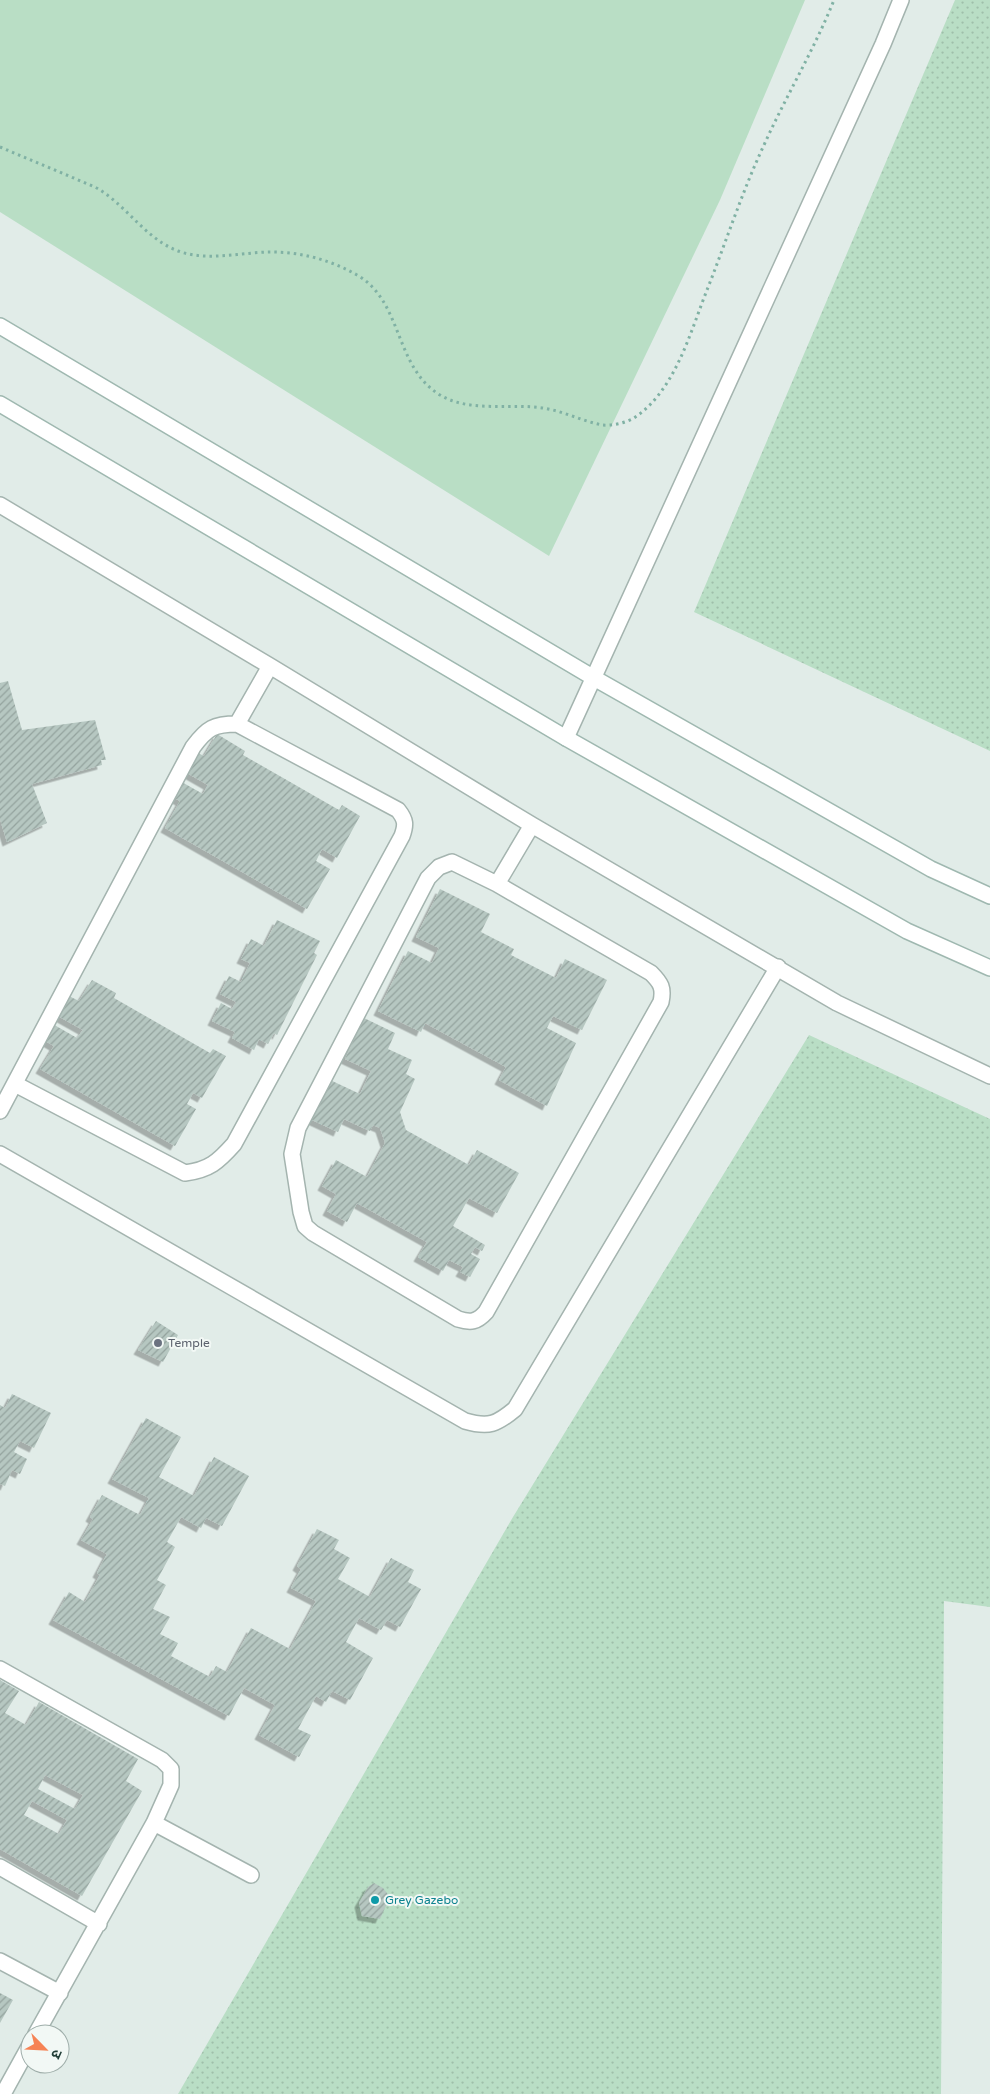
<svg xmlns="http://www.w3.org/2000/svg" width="990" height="2094" font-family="'Varela Round','Noto Sans Devanagari',sans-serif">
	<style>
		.grass { fill: #b9dec5 }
		.park { fill: url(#park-dots) }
		.building { fill: url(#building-hatch); fill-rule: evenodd; filter: url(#shadow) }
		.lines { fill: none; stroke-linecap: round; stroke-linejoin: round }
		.minor-casing { stroke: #a4b4af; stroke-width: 18 }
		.tertiary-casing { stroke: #a4b4af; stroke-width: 18 }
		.secondary-casing { stroke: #9fb8b0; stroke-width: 18 }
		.path { stroke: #80b1a4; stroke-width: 3; stroke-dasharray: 2.5 4; stroke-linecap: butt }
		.minor { stroke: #fff; stroke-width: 15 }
		.tertiary { stroke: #fff; stroke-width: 15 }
		.secondary { stroke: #fff; stroke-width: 15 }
		.worship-dot { fill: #6b7280; stroke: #f2f8f5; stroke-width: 2 }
		.culture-dot { fill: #0f9aa8; stroke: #f2f8f5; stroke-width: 2 }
		.labels { text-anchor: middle; stroke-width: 4; stroke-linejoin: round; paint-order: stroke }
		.worship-label { font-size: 12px; fill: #5b616d; stroke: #f2f8f5; text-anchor: start }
		.culture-label { font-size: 12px; fill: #0d838f; stroke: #f2f8f5; text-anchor: start }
	</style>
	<defs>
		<pattern id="park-dots" width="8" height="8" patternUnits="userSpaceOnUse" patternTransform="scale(1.25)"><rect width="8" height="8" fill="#b9dec5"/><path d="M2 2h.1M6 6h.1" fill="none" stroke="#9fbfaa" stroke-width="1.8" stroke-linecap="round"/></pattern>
		<pattern id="building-hatch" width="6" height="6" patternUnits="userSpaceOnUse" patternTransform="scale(1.25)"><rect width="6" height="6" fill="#b6c7c1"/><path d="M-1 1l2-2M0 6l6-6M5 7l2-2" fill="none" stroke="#94a39e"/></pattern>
		<filter id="shadow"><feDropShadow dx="-4.5" dy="4.5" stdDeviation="0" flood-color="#0004"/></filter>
	</defs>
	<rect width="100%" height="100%" fill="#e1ece8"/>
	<path class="grass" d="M0 0H805L720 200 549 556 0 212Z"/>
	<path class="park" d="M955 0H990V751L694 612Z
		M809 1035 990 1119V1607L944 1601 941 2094H178L513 1517Z"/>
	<path class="building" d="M8 681 22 730 95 720 106 760H101L102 765 32 784 47 823 7 842 0 819V683Z
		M217 734 245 751 243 755 339 810 342 805 360 816 337 858 322 849 316 861 330 869 307 909 165 828 180 801 171 796 180 781 203 794 208 785 187 773 198 753 204 756Z
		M440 889 490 914 481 932 514 949 511 955 556 978 565 959 607 980 582 1030 553 1016 547 1028 576 1043 547 1106 499 1080 506 1067 425 1023 421 1032 378 1011 408 951 432 963 439 948 416 937Z
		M277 920 320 941 314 953 317 955 277 1035 274 1033 268 1044 259 1039 254 1050 232 1038 235 1032 212 1021 221 1003 232 1009 236 1002 220 994 229 976 241 982 250 963 241 959 251 939 264 946Z
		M92 980 116 993 114 998 210 1053 213 1049 226 1056 202 1098 193 1093 187 1104 196 1109 175 1146 40 1069 54 1046 42 1039 51 1023 77 1038 83 1030 58 1016 69 996 79 1001Z
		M364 1018 395 1033 388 1049 412 1060 406 1074 415 1079 400 1112 406 1130 469 1165 477 1150 519 1173 497 1213 469 1198 453 1226 485 1245 482 1251 475 1247 471 1254 480 1259 470 1277 460 1272 463 1267 449 1260 443 1271 418 1257 427 1242 357 1203 347 1222 327 1211 336 1194 322 1186 336 1160 367 1177 385 1143 380 1128 373 1125 370 1131 344 1119 338 1132 310 1119 328 1079 360 1094 371 1071 345 1059Z
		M156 1321 178 1335 163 1362 138 1350Z
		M12 1394 51 1413 34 1448 20 1441 14 1452 27 1459 20 1474 12 1470 5 1486 0 1484V1405L5 1408Z
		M146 1418 181 1437 159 1477 194 1496 214 1457 249 1476 222 1526 206 1518 201 1528 181 1517 167 1542 175 1547 157 1580 166 1585 153 1609 170 1617 160 1634 178 1643 171 1656 210 1677 216 1666 227 1672 251 1628 290 1649 316 1601 291 1588 301 1569 297 1566 317 1529 339 1540 334 1549 350 1558 338 1579 370 1597 391 1558 414 1570 408 1582 421 1589 400 1627 387 1620 381 1630 359 1618 346 1642 373 1658 350 1700 332 1691 326 1702 316 1696 298 1729 311 1735 299 1757 259 1735 275 1705 244 1688 229 1716 53 1620 69 1592 85 1602 100 1575 97 1573 107 1554 81 1540 93 1519 90 1517 102 1495 140 1515 149 1498 112 1479Z
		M0 1680 19 1691 5 1713 26 1725 39 1702 138 1759 126 1781 142 1791 82 1896 0 1849ZM45 1775 83 1795 75 1809 38 1789ZM32 1801 67 1820 59 1834 24 1815Z
		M374 1883 383 1888 390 1897 380 1919 362 1916 359 1903 368 1887Z
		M0 1993 13 2000 0 2023Z"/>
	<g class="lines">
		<g class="minor-casing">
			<path id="minor" d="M0 505 270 666 532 825 837 1003 990 1076
				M497 884 651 973C661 983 664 988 661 1002L486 1312C477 1322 471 1323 458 1319L313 1233 305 1226 301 1212 292 1154 298 1128 428 878 439 867 452 862 497 884 532 825
				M15 1084 185 1173C209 1170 218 1162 234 1144L402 836C406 825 406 820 398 810L237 724
				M0 1111 193 747C207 728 214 724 237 724L270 666
				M0 1154 465 1421C489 1428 497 1424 515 1409L778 967
				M0 1669 162 1760 171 1769V1785L154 1823 36 2034
				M154 1823 251 1875
				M0 1867 99 1924
				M0 1961 60 1993
				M3 2094 30 2045"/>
		</g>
		<g class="tertiary-casing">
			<path id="tertiary" d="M566 738 883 44 901 0"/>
		</g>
		<g class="secondary-casing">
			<path id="secondary" d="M0 326 594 678 931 869 990 896
				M0 404 566 738 907 931 990 968"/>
		</g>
		<path class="path" d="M0 147 95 187C126 204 144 238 178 251 208 262 241 252 272 252 301 252 331 260 357 275 403 301 394 367 440 395 470 413 510 403 543 408 563 411 582 421 602 425 612 426 625 423 634 418 675 391 690 333 707 290 726 242 742 192 764 145 786 96 814 50 834 0"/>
		<use href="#minor" class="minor"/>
		<use href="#tertiary" class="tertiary"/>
		<use href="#secondary" class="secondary"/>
	</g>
	<circle class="worship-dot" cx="158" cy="1343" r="5"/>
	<circle class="culture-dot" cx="375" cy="1900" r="5"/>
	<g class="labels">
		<g class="worship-label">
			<text x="168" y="1347">Temple</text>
		</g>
		<g class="culture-label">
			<text x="385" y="1904">Grey Gazebo</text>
		</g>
	</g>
	<g transform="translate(45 2049) rotate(114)"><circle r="24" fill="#f2f8f5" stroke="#9eada9"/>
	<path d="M0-4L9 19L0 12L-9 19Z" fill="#f68355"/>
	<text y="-8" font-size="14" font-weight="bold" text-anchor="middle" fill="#213d37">उ</text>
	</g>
</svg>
